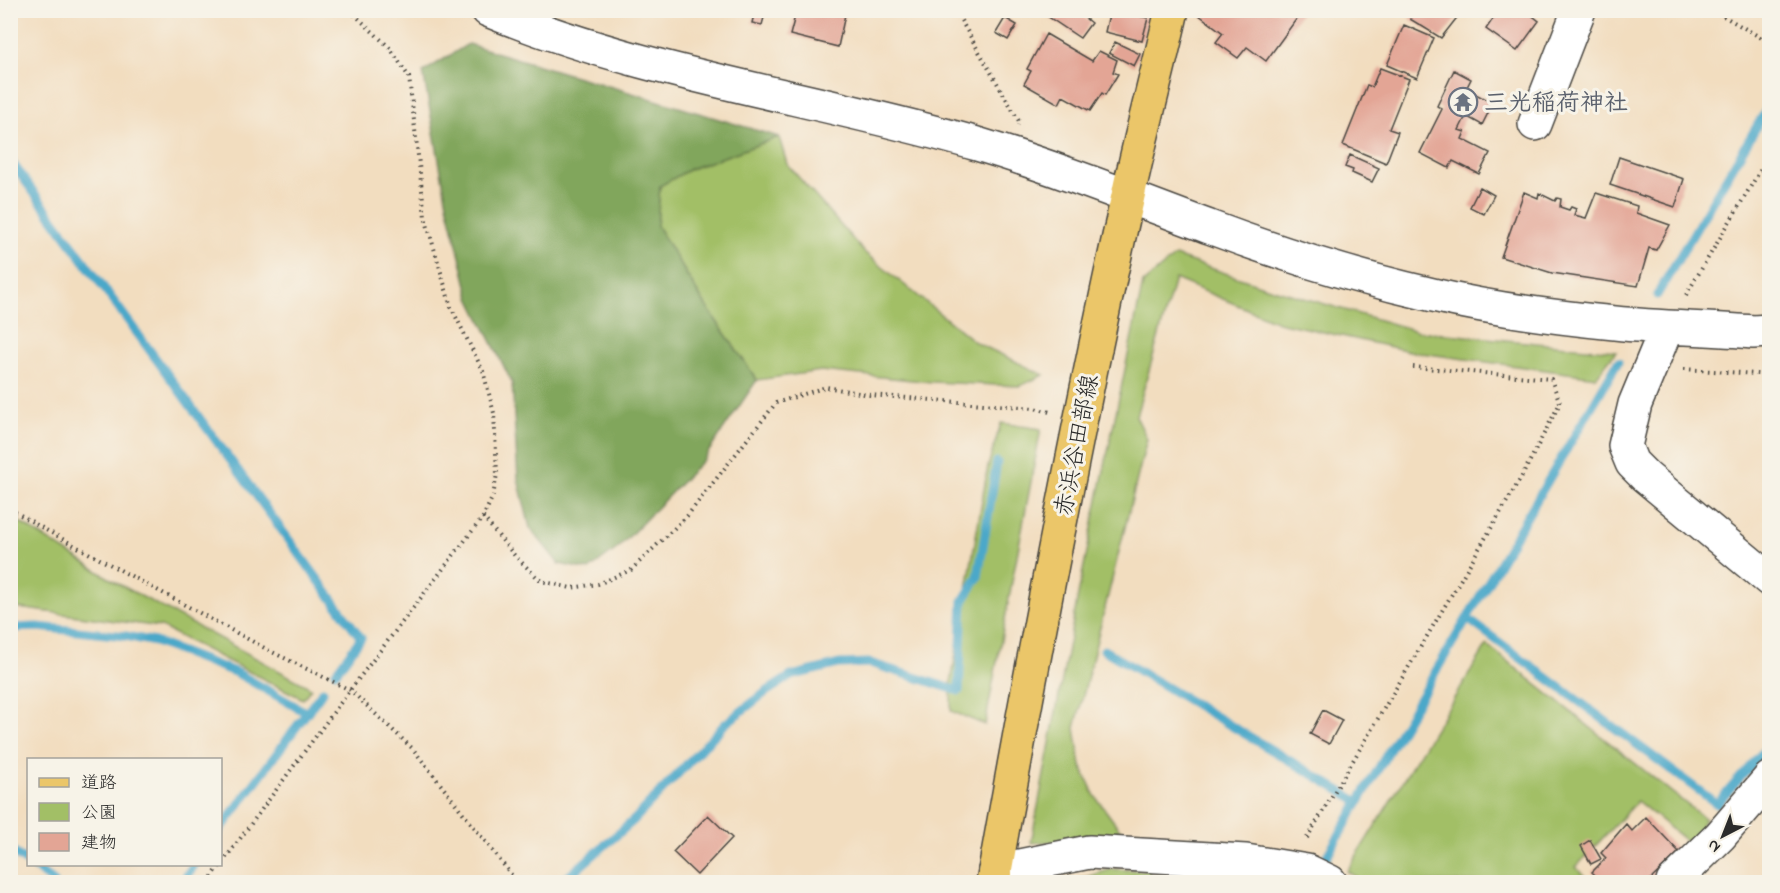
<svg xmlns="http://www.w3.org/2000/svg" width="1780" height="893" font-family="'Indie Flower','Klee One',sans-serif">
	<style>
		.green { fill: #a2bf66; stroke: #667548; stroke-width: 1.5 }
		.forest { fill: #81a65b; stroke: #566843; stroke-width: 1.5 }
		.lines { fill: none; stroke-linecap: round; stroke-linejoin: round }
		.stream { stroke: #4ba8c9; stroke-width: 9 }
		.building { fill: #e3a595 }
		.minor-casing { stroke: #494641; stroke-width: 36 }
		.major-casing { stroke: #494641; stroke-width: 36 }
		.path { stroke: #494641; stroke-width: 4; stroke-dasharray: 1.5 4.5; stroke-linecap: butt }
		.minor { stroke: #fff; stroke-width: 33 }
		.major { stroke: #ebc669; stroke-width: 33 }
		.labels { text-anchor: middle; stroke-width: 6; stroke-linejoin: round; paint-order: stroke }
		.worship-label { font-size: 24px; font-weight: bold; fill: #5b616d; stroke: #f7f3e8; text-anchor: start }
		.street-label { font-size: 24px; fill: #2b2b2b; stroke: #f7f3e8 }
	</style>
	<rect width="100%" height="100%" fill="#f7f3e8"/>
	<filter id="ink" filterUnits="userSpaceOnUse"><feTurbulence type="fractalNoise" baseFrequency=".0167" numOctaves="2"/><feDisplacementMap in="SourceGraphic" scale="12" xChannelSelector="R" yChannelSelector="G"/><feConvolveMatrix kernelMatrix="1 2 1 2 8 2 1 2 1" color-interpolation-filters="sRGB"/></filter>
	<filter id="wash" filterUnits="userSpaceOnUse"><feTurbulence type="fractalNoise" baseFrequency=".008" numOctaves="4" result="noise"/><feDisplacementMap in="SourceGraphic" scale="24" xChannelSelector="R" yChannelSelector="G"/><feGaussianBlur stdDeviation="1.35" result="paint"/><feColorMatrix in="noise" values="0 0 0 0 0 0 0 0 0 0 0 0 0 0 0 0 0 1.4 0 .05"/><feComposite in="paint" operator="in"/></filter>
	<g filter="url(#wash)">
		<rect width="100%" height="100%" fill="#f2ddbf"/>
		<path class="green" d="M779 137 787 164 864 252 975 342 1044 375 1020 386 932 382 821 371 757 380 704 303 657 226 660 185 690 169Z
			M1175 256 1263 286 1417 331 1616 351 1596 377 1414 352 1278 322 1175 279 1136 416 1147 439 1075 728 1081 766 1095 796 1123 834 1068 841 1031 843 1079 590 1143 283Z
			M1001 423 1041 429 985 725 951 711V682L988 466Z
			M11 517 117 583 311 688 303 699 161 627 18 608 11 609Z
			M1487 645 1705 819 1690 844 1637 801 1576 867 1590 882H1363L1347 871Z
			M1112 869 1151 871 1148 882H1070Z"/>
		<path class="forest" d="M468 44 779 137 690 169 660 186 657 226 704 303 757 380 703 460 618 548 589 570 559 564 530 528 518 479 512 383 470 298 447 204 423 72Z"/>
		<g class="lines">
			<path class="stream" d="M10 160 361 638 336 672
				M1657 295 1770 104
				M1468 619 1717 804 1770 744
				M10 628 38 627 126 636 155 642 237 673 307 713
				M1104 650 1359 802
				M220 830 323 691
				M10 850 28 863
				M30 864 54 882
				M1321 866 1618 362
				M182 882 195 864
				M562 882 634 820 725 724 766 692 791 676 839 664 870 663 959 691 963 601 978 577 997 462"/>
		</g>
		<g id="blocks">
			<path class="building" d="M755 10H766L762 25 752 23Z
				M790 10H846L838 47 790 35 795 16 789 15Z
				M1038 10H1081L1079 13 1091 23 1080 38Z
				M1110 10 1148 18 1142 41 1105 32Z
				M1197 10H1303L1266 61 1247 47 1238 58 1216 42 1223 33 1195 12Z
				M1416 10H1463L1441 38 1410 19Z
				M1499 10H1525L1539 21 1517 51 1486 29Z
				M1005 18 1017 25 1008 40 996 33Z
				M1404 25 1434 38 1417 78 1387 65Z
				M1046 34 1092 61 1099 51 1117 60 1113 72 1118 74 1105 95 1102 93 1090 111 1063 96 1059 104 1024 84 1031 71 1027 69Z
				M1115 42 1140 54 1134 66 1109 53Z
				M1380 68 1409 79 1389 129 1398 132 1386 163 1343 145 1367 85 1372 87Z
				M1454 70 1471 79 1466 89 1493 103 1482 125 1466 116 1459 130 1465 132 1462 139 1490 153 1479 174 1453 161 1449 168 1420 153 1442 109 1437 106Z
				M1350 155 1379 168 1372 182 1352 173 1353 170 1345 167Z
				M1619 157 1684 179 1675 207 1610 185Z
				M1480 187 1494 195 1484 214 1470 207Z
				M1524 192 1538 198 1539 193 1555 201 1557 198 1561 199 1560 207 1569 210 1571 207 1576 209 1574 215 1586 218 1596 193 1637 206 1636 213 1670 225 1656 250 1649 248 1638 286 1552 273 1501 257Z
				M1323 710 1342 720 1329 744 1310 734Z
				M708 815 732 838 697 875 673 852Z
				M1646 817 1679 852 1648 882H1602L1592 872 1606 858 1601 853 1626 824 1632 831Z
				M1590 840 1601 859 1591 864 1581 846Z"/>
		</g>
	</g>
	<g filter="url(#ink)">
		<use href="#blocks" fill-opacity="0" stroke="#494641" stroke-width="1.5"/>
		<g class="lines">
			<g class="minor-casing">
				<path id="minor" d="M488 10C645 75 815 97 977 144 1057 168 1134 199 1212 228 1284 255 1358 278 1433 295 1492 309 1554 317 1615 323 1661 328 1707 328 1753 332L1770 331
					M1535 124 1579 10
					M1667 327 1635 404 1625 446 1632 463 1646 477 1770 580
					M995 871 1089 852 1246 861 1307 871 1330 882
					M1673 882 1720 836 1770 778"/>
			</g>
			<g class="major-casing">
				<path id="major" d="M993 882C1034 653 1077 424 1128 196 1141 134 1158 72 1172 10"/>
			</g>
			<path class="path" d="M955 10 1019 121 1018 125
				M1713 10 1770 43
				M1686 295 1770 154
				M1684 369 1770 375
				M10 509 46 530 272 652 350 690 413 749 517 882
				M483 517 515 556 541 581 571 588 598 584 631 570 687 516 776 403 826 387 870 395 1034 408 1050 412
				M1307 838 1521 478 1560 403 1551 379 1413 367
				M208 882 350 690 483 517 493 496 497 474 494 413 483 371 451 307 425 217 409 77 390 48 355 15 348 10"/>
			<use href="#minor" class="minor"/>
			<use href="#major" class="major"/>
		</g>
	</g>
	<defs>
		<g id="temple-ring" transform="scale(1.5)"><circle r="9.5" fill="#f7f3e8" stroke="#6b7280" stroke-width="1.5"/><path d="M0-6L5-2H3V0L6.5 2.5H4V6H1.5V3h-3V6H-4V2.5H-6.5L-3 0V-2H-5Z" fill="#6b7280"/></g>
	</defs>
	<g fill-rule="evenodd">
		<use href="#temple-ring" x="1463" y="102"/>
	</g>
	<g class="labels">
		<g class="worship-label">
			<text x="1484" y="110">三光稲荷神社</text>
		</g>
		<g class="street-label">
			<text transform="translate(1076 445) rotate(-79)" y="8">赤浜谷田部線</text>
		</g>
	</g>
	<rect width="1780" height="893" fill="none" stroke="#f7f3e8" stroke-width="36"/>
	<rect x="27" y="758" width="195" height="108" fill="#f7f3e8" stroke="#a5a39c" stroke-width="1.5"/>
	<rect x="39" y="778" width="30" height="9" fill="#ebc669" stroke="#a5a39c" stroke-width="1.5"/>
	<text x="81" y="788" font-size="18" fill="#2b2b2b">道路</text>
	<rect x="39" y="803" width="30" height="18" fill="#a2bf66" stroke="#a5a39c" stroke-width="1.5"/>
	<text x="81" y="818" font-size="18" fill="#2b2b2b">公園</text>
	<rect x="39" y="833" width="30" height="18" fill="#e3a595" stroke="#a5a39c" stroke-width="1.5"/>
	<text x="81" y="848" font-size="18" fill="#2b2b2b">建物</text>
	<g transform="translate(1723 836) rotate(222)" stroke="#f7f3e8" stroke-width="4.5" paint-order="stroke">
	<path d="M0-4.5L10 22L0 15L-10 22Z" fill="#2b2b2b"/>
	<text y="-9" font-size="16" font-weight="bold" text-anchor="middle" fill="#2b2b2b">N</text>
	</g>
</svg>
